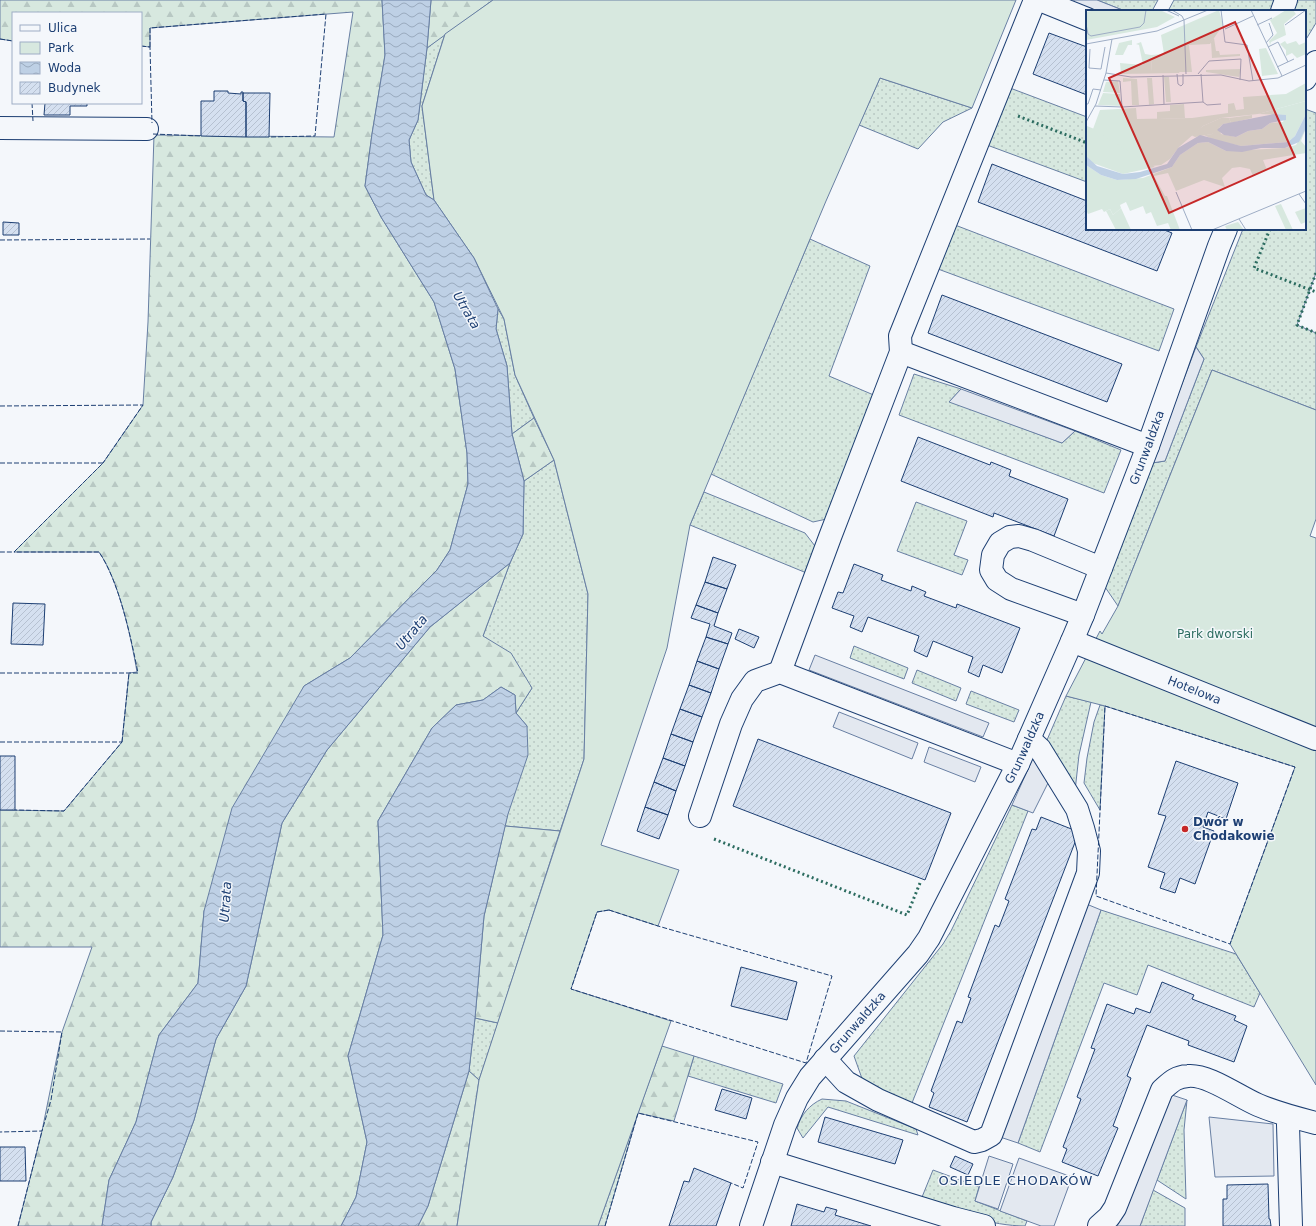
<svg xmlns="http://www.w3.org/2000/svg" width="1316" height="1226" font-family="'DejaVu Sans',sans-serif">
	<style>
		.grass { fill: url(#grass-dots); stroke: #687fa3 }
		.forest { fill: url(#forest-firs); stroke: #687fa3 }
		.park { fill: #d7e8df; stroke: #687fa3 }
		.parking { fill: #e3e8f0; stroke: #687fa3 }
		.water { fill: url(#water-waves); stroke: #687fa3 }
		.building { fill: url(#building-hatch); stroke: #1d3f73 }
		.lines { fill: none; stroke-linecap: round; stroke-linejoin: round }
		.minor-casing { stroke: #1d3f73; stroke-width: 24 }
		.minor { stroke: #f4f7fb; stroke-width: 22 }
		.hedge { stroke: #2c6c60; stroke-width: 3; stroke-dasharray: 2 3; stroke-linecap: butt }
		.fence { stroke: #1d3f73; stroke-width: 1; stroke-dasharray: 5 2; stroke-linecap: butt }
		.poi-dot { fill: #c62828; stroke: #f4f7fb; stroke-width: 1.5 }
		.labels { text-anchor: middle; stroke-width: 3; stroke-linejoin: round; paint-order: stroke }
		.street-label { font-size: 12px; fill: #1d3f73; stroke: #f4f7fb }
		.park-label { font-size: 12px; fill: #2c6c60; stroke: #f4f7fb }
		.poi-label { font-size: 12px; font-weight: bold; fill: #1d3f73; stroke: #f4f7fb; text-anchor: start }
		.water-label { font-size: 13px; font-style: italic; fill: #1d3f73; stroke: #f4f7fb }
		.neighbourhood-label { font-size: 13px; letter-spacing: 1px; fill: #1d3f73; stroke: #f4f7fb }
		.inset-road { fill: none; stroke: #9eadc5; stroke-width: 1 }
		.view { fill: #c62828; fill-opacity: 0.15; stroke: #c62828; stroke-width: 2 }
		.inset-edge { fill: none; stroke: #1d3f73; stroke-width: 2 }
	</style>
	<defs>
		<pattern id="grass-dots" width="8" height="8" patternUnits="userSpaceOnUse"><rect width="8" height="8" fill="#d7e8df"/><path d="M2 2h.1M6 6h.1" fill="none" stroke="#b8c8c3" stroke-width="1.8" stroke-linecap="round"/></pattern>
		<pattern id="forest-firs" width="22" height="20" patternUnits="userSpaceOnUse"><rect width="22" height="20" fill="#d7e8df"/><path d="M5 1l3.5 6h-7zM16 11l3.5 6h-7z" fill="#b8c8c3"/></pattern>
		<pattern id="water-waves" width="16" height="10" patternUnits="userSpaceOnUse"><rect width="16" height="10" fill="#bed0e5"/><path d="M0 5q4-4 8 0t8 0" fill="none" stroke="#9aaabe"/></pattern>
		<pattern id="building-hatch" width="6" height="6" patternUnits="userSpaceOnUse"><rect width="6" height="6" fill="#d5e0f0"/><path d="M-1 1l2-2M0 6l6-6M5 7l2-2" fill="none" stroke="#b6c1d1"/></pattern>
	</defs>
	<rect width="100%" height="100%" fill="#f4f7fb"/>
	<path class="grass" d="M1097 0H1158L1152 11H1125Z
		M1174 0H1281L1277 11H1168Z
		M1296 0H1316V23L1305 41V11H1291Z
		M445 34 422 106 434 200 426 195 411 162 409 140 418 120 427 48Z
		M880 78 972 108 943 122 918 149 859 125Z
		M1010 88 1087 117V182L987 145Z
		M1305 109 1316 113V273L1297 325 1316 333V410L1212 370 1118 606 1105 587 1152 463 1165 461 1204 359 1196 347 1243 229H1305Z
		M955 225 1174 309 1159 351 938 269Z
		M810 239 870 266 829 376 876 396 831 518 813 522 711 474Z
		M498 309 504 319 515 375 534 418 512 434 507 366 496 329Z
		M914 374 961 389 950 401 1062 443 1075 431 1121 450 1104 493 899 415Z
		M554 460 588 594 584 759 560 831 505 826 527 726 516 713 532 688 483 636 510 563 523 534 524 481Z
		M704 492 805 533 818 550 809 574 690 525Z
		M916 502 967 521 954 555 968 560 962 575 897 551Z
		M854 646 908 668 904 679 850 658Z
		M917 670 961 688 956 701 912 683Z
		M971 691 1019 710 1014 722 966 704Z
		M1066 696 1091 702 1079 755 1075 791 1047 740Z
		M1100 705 1105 706 1100 810 1084 783 1087 758 1094 722Z
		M1012 805 1028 811 910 1108 865 1087 854 1056 943 944 951 931Z
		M1101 910 1236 954 1260 993 1254 1007 1148 965 1137 995 1104 983 1040 1152 1018 1143Z
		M475 1018 498 1023 479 1080 469 1071Z
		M694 1056 783 1084 776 1103 688 1076Z
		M822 1099 846 1101 916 1129 918 1135 828 1107 803 1138 797 1128C801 1115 809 1105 822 1099Z
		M1187 1100 1184 1130 1186 1199 1157 1180Z
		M638 1113 605 1226H598Z
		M933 1170 979 1187 975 1201 1027 1221 1025 1226C993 1226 951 1212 920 1202Z
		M1153 1190 1185 1208V1226H1140Z"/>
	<path class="forest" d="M0 0H382L385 55 372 134 365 186 381 217 434 302 455 369 467 453 468 484 450 550 437 570 350 658 304 686 204 911 198 983 159 1035 136 1122 109 1180 102 1226H18L42 1131 62 1032 92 947H0V810L64 811 122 742 129 673 137 672C131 637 119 581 99 552H14L103 463 143 405 148 322 154 135 334 137 353 12 150 28V47L141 46V13H13V41L0 39Z
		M431 0H493L427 48Z
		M534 418 554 460 524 481 512 434Z
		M510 563 483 636 511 653 532 688 516 713 515 695 501 687 483 700 456 705 432 728 378 821 383 935 348 1056 367 1142 356 1197 341 1226H151V1222L173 1177 194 1120 216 1039 246 986 282 823 327 750 430 627Z
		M505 826 560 831 498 1023 475 1018 484 916Z
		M662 1046 694 1056 674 1121 638 1113Z
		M469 1071 479 1080 457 1226H418L428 1206Z"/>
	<path class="park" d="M493 0H1016L972 108 880 78 826 201 690 525 667 648 601 845 679 870 658 926 609 910 597 912 571 989 671 1021 598 1226H457L479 1080 584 759 588 594 554 460 515 375 504 319 474 258 434 200 422 106 445 34Z
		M1212 370 1316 410V519L1310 536 1316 538V1085L1230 944 1295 767 1105 706 1066 696 1100 631 1102 634 1118 606Z"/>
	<path class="parking" d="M1074 0H1097L1125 11H1087L1072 8Z
		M1196 347 1204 359 1165 461 1152 463Z
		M961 389 1075 431 1062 443 949 402Z
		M815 655 989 723 983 737 809 670Z
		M839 712 918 743 912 759 833 727Z
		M929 747 981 767 975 782 924 762Z
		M1033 758 1050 779 1033 813 1012 805Z
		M1084 903 1101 910 1018 1143 1000 1137Z
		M1169 1094 1187 1100 1140 1226H1113Z
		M1209 1117 1273 1124 1274 1176 1215 1177Z
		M989 1156 1013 1164 998 1209 975 1201Z
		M1019 1158 1072 1177 1054 1226H1041L1000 1211Z"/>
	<path class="water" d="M382 0H431L427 48 418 120 409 140 411 162 426 195 434 200 474 258 498 309 496 329 507 366 512 434 524 481 523 534 510 563 430 627 327 750 282 823 246 986 216 1039 194 1120 173 1177 151 1222V1226H102L109 1180 136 1122 159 1035 198 983 204 911 232 808 304 686 350 658 437 570 450 550 468 484 467 453 455 369 434 302 381 217 365 186 372 134 385 55Z
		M501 687 515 695 516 713 527 726 528 755 508 814 484 916 475 1018 469 1071 428 1206 418 1226H341L356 1197 367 1142 348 1056 383 935 378 821 432 728 456 705 483 700Z"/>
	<path class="building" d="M1049 33 1087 47V95L1033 74Z
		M214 91H228V93L241 94V92H243V101L246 102V137L201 136V101H214Z
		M243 93H270L269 137H246V102L243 101Z
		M45 103H87V106H70V115H44Z
		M992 164 1087 201V229H1162L1172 233 1157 271 978 202Z
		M3 222 19 223V235H3Z
		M942 295 1122 364 1107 402 928 333Z
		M918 437 990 465 991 462 1011 470 1009 476 1068 499 1054 536 994 513 993 517 901 481Z
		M713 557 736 565 727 589 705 582Z
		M854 564 883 575 881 580 911 591 912 586 926 592 924 596 956 608 957 604 1020 628 1002 673 983 665 979 677 968 672 973 657 933 641 927 657 914 651 919 636 868 617 862 632 850 627 854 616 832 608 838 592 843 593Z
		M705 582 727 589 718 613 696 605Z
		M13 603 45 604 43 645 11 644Z
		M696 605 718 613 714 626 732 633 728 644 706 637 710 624 691 618Z
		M739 629 759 637 754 648 735 639Z
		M706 637 728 644 719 669 697 661Z
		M697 661 719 669 711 693 689 685Z
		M689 685 711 693 702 717 680 709Z
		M680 709 702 717 693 742 671 734Z
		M671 734 693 742 685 766 663 758Z
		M758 739 951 813 925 880 733 806Z
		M0 756H15V810H0Z
		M663 758 685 766 676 791 654 782Z
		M1176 761 1238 783 1226 819 1208 812 1203 827 1214 831 1195 884 1180 878 1175 893 1160 888 1165 873 1148 867 1166 816 1158 814Z
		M654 782 676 791 668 815 645 807Z
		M645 807 668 815 659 839 637 831Z
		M1041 817 1079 832 967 1122 929 1107 934 1093 931 1091 957 1021 962 1023 971 998 968 997 995 925 999 927 1009 901 1005 899 1032 829 1036 830Z
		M741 967 797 982 787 1020 731 1006Z
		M1162 982 1194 995 1192 999 1236 1016 1234 1020 1247 1026 1234 1062 1188 1045 1189 1041 1147 1025 1127 1076 1131 1078 1113 1126 1118 1128 1098 1176 1062 1162 1067 1149 1063 1147 1081 1099 1077 1097 1095 1049 1091 1048 1107 1004 1134 1014 1136 1008 1150 1013Z
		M722 1089 752 1098 746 1119 715 1110Z
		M825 1117 903 1140 895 1164 818 1142Z
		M0 1147H25L26 1181H0Z
		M955 1156 973 1164 968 1175 950 1167Z
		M694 1168 731 1183 716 1226H669L684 1181 689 1182Z
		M1268 1184 1269 1219H1270L1271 1226H1223V1199H1227V1185Z
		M797 1204 824 1212 826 1207 837 1210 835 1215 871 1226H791Z"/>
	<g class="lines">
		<g class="minor-casing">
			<g id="minor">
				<path d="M1040 0 1087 19"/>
				<path d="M1282 11 1286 0"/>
				<path d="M1305 79 1316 62"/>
				<path d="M0 128 147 129"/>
				<path d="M901 352 1148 446"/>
				<path d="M1083 615 1011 589 997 580 991 570 993 555 1000 543 1010 537 1019 536 1033 540 1101 568"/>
				<path id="s1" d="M1072 641 1316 739"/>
				<path d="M780 672 830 537 901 352 900 336 1035 0"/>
				<path d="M700 816 731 724 742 699 755 681 780 672 1018 764"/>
				<path d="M825 1059 846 1082 878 1100 974 1142 982 1140 991 1135 1088 873 1089 851 1083 828 1077 809 1040 749 1029 739"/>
				<path d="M1289 1117 1288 1125 1291 1226"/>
				<path d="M772 1162 953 1218 984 1226"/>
				<path id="s2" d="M751 1226 785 1125 797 1098 810 1077 918 954 929 938 1018 764 1072 641 1083 615 1148 446 1219 246 1226 229"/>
				<path d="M1099 1226 1109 1217 1115 1208 1162 1090C1171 1082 1175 1077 1188 1076 1208 1074 1239 1097 1258 1105 1277 1113 1296 1118 1316 1123"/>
			</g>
		</g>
		<use href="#minor" class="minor"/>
		<path class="hedge" d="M1018 116 1087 143
			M1270 229 1254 268 1316 292
			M1316 273 1297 325 1316 333
			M714 839 907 915 920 883"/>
		<path class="fence" d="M0 39 13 41
			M141 46 150 47 152 123
			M150 47V28L326 14 315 136 269 137
			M32 103 33 121
			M153 134 201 136
			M0 240 150 239
			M0 406 143 405 103 463
			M0 463H103L14 552H0
			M0 673H138C131 638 119 581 99 552H14
			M1105 706 1295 767 1230 944 1096 896Z
			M0 742H122L64 811 15 810
			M122 742 129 673
			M609 910 658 926 832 976 806 1063 571 989 597 912Z
			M0 1031 62 1032 51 1100 42 1131 0 1132
			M18 1226 42 1131
			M605 1226 638 1113 758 1142 743 1188 731 1183"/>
	</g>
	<circle class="poi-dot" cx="1185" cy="829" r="4"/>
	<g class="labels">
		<g class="street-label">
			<text dy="4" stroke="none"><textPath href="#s2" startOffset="881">Grunwaldzka</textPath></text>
			<text dy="4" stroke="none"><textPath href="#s1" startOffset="132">Hotelowa</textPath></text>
			<text dy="4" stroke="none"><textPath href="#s2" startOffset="557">Grunwaldzka</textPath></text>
			<text dy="4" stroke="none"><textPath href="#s2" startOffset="233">Grunwaldzka</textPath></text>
		</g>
		<g class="park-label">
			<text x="1215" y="638">Park dworski</text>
		</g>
		<g class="poi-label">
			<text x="1193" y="826">Dwór w<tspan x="1193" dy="14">Chodakowie</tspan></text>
		</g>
		<g class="water-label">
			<text transform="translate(467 310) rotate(60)" y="5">Utrata</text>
			<text transform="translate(411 632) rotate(-50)" y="5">Utrata</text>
			<text transform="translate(225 902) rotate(-86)" y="5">Utrata</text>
		</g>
		<g class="neighbourhood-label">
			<text x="1016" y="1185">OSIEDLE CHODAKÓW</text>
		</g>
	</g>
	<g transform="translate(1086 10)">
		<rect width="220" height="220" fill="#f4f7fb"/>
		<path d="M200 0H207L210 4 198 14 200 25 185 32 184 35 183 31 191 23 184 10ZM128 28 130 41H133L134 45 154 44V46L126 48 125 32ZM46 30V35H42L37 45H29L33 33ZM199 31 201 34 210 31 213 35 220 32V44L211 48 206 43 200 46V40L194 34ZM55 32 59 44 65 45 66 62 94 61 93 63 35 64 34 53 57 55 53 35 50 34ZM180 38 192 64 176 66 173 39ZM155 59 153 67 120 62V60ZM78 67H83L85 92H80ZM37 68 51 69 53 95H46L45 71 37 72ZM61 68H66L68 94 63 95ZM32 71 34 83 17 82 20 72ZM17 83 34 84 35 96 12 95ZM98 94 99 108 71 109V102L84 101V95ZM135 108H143L145 113 137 114 126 124 109 127 105 125 117 116ZM195 194 207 220H200L189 196ZM35 198 45 220H30L20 201 24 199 27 205ZM152 212 158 220H141L139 216Z" fill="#d7e8df"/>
		<path d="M220 91V104L209 126 202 132 155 136 128 130 118 125 126 124 130 117 133 118 135 124 150 127 162 121 176 119 184 113 197 112 200 105 172 104ZM166 105V108L145 113 143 108ZM1 116 18 123 69 157 37 164 4 152 0 146ZM220 118 215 131 220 137V143L177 150 181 160 167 166 164 159 154 157 146 158 136 168 139 177 118 170 90 181 82 163 68 166 79 186H81L94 220H85L82 213 71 216 65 202 60 204 57 196 44 201 40 192 34 195 35 198 27 205 24 199 18 202 16 199 2 204 0 200V155L15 165 31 170 57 168 86 157 94 145 112 133 122 132 140 141 199 138 210 135ZM220 198V212L215 214 209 202Z" fill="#d7e8df"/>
		<path d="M10 0H74L89 7 71 17 0 30V2ZM133 0 137 15 124 34 103 35 106 62H66L65 45 78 44 75 25ZM220 73V91L172 104 135 108 117 116 93 137 84 149 75 155 66 156 7 119 14 100 50 98 51 109 106 108 142 103V94L148 93 150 100 158 99 157 87 200 84Z" fill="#d7e8df"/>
		<path d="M188 104 200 105V110L184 113 176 119 162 121 150 127 138 125 131 120 137 114ZM220 104V118L213 132 199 138H175L156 142 140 141 122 132 112 133 94 145 86 157 50 169 31 170 15 165 0 155V146L11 156 37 164 54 162 81 154 92 138 114 125 155 136 202 132 209 126Z" fill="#bed0e5"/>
		<path class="inset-road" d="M80 0 93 6M86 0 96 6 98 10 100 64M135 0 139 32 161 35 167 71M165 0 196 66M0 14 2 24 5 26 54 17 58 13 60 0M171 15 186 8M199 15 220 0M139 19 167 6M180 33 187 25 183 13M0 34 71 21 122 0M182 37 192 32 202 52M4 39 3 58 15 59 19 37M191 57 208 49M20 63 45 67 135 65 163 71 192 68 220 55M91 64 92 74 95 76 97 74V64M112 64 123 51 155 49 154 70M115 64 117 92M77 65 78 94M18 70 34 71 36 97 117 92 121 95 135 94M0 94H2L7 79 15 80M9 96 36 97M0 112 10 94 20 63 26 29M90 182 106 220M213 184 220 194M153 209 160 220M126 220 220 181"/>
		<path class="view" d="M149 12 209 147 83 203 23 68Z"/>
		<rect width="220" height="220" class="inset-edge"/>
	</g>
	<rect x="12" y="12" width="130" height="92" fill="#f4f7fb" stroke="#9eadc5"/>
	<rect x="20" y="25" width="20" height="6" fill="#f4f7fb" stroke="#9eadc5"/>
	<text x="48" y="32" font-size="12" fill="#1d3f73">Ulica</text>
	<rect x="20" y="42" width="20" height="12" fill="#d7e8df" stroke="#9eadc5"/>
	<text x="48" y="52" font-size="12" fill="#1d3f73">Park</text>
	<rect x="20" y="62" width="20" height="12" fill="url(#water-waves)" stroke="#9eadc5"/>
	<text x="48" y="72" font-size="12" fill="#1d3f73">Woda</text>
	<rect x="20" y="82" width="20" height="12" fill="url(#building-hatch)" stroke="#9eadc5"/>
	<text x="48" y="92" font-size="12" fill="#1d3f73">Budynek</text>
</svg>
